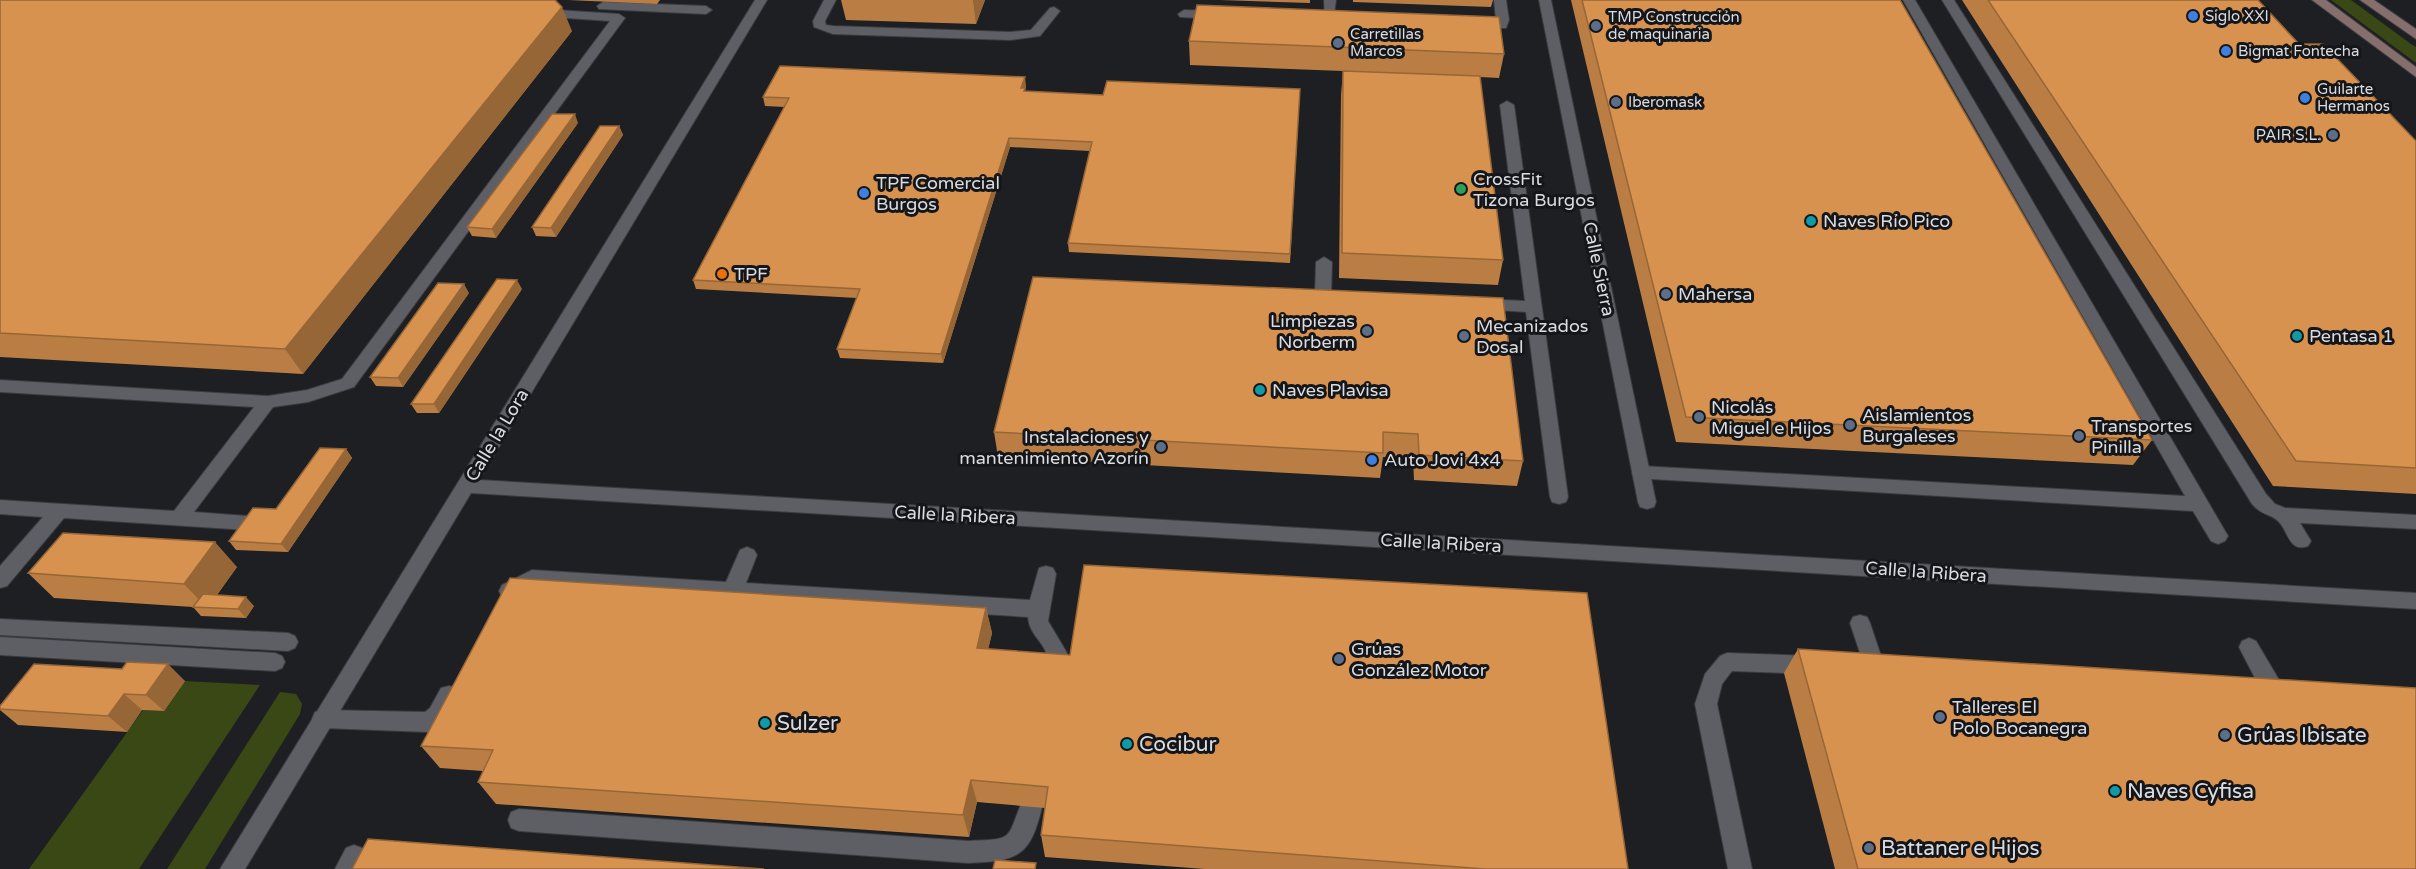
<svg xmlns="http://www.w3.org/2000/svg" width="2416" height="869" font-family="'Varela Round',sans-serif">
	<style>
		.green { fill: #3a4816 }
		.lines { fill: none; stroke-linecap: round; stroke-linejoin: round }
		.lane-casing { stroke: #3a3c3f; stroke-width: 2 }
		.street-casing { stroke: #3a3c3f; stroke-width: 2 }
		.secondary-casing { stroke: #3a3c3f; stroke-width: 2 }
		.lane { fill: #5d5f65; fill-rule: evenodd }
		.street { fill: #5d5f65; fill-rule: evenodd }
		.secondary { fill: #866e6d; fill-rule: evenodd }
		.wall { fill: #ba7e44 }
		.shaded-wall { fill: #976637 }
		.building { fill: #d8924f; stroke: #976637; stroke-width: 1.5 }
		.shop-dot { fill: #3f7fe0; stroke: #14161a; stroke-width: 2 }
		.service-dot { fill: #5c6f8a; stroke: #14161a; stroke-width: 2 }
		.leisure-dot { fill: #2e9e5b; stroke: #14161a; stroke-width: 2 }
		.culture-dot { fill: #0f9aa8; stroke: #14161a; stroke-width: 2 }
		.food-dot { fill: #e8710a; stroke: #14161a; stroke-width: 2 }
		.labels { text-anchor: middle; stroke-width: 6; stroke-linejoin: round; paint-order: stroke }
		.far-poi-label { font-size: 15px; fill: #dbdcdf; stroke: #14161a; text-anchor: start }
		.poi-label { font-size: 18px; fill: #dbdcdf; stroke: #14161a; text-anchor: start }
		.street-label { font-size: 18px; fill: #dbdcdf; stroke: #14161a }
		.near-poi-label { font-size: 21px; fill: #dbdcdf; stroke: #14161a; text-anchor: start }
	</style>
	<rect width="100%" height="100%" fill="#1d1f23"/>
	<path class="green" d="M2331 0H2351L2411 44 2416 47V63Z
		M185 681 260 685 139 869H29L143 710 164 711Z
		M280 692 296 694 302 704 300 714 205 869H167Z"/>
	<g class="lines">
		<g class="lane-casing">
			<path id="lane" d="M824 0H836L825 21 826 25 833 26 1010 32 1031 30 1050 8 1054 7 1060 11 1040 36 1010 40 833 34 814 27 813 21Z
				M1324 0H1336L1333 22H1325Z
				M1494 0H1506L1509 20 1506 28 1473 29V23L1496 21Z
				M1903 0H1915L2225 531 2228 536 2225 541 2218 544 2211 541 2193 511 1634 478 1632 473 1634 468 1641 466 2185 496Z
				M1942 0H1954L2266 494 2275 504 2285 508 2416 515V529L2300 523 2311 541 2308 546C2288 553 2289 530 2277 520 2268 513 2263 516 2252 504Z
				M603 2 706 6 712 10 706 14 599 9 597 6Z
				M541 9 619 14 625 18 354 387 308 402 273 407 194 512 247 516 254 518 257 523 254 528 247 530 64 518 7 586 0 588V566L43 517 0 514V500L174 511 254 407 0 392V380L268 396 307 390 342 379 610 21 537 16 535 13Z
				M1184 10 1219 11 1225 15 1219 19 1180 17 1178 14Z
				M1507 101 1514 105 1568 497 1566 502 1559 504 1552 502 1550 497 1526 312 1482 309 1474 304 1482 299 1525 301 1500 105Z
				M1324 257 1332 262 1331 296 1323 301 1315 296 1316 262Z
				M747 547 754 550 757 555 746 583 1030 600 1039 568 1046 566 1053 568 1056 574 1048 621 1067 653 1066 677 1062 683 1055 686 1048 683C1042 673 1050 661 1045 650 1039 638 1029 632 1028 617L535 586 509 599 502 597 499 591 502 585 532 570 726 582 740 550Z
				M1860 615 1867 617 1870 623 1885 668 1882 674 1875 677 1868 674 1865 668 1850 623 1853 617Z
				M0 619 288 633 295 636 298 642 295 648 288 651 0 635Z
				M0 637 275 653 282 656 285 662 282 668 275 671 0 655Z
				M2249 638 2256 641 2282 685 2285 692 2282 699 2274 701 2266 699 2242 653 2239 647 2242 641Z
				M1727 653 1814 656 1821 659 1824 665 1821 671 1814 674 1732 671 1722 684 1717 704 1752 869H1728L1695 704 1705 674 1720 656Z
				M449 686 457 688 460 695 446 722 428 732 323 728 315 726 312 719 315 712 323 710 425 712 430 708 441 688Z
				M1031 796 1039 800 1042 807C1030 857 1018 861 968 863L519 831 511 828 508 820 511 812 519 809 968 841C1017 839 1005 840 1023 800Z
				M354 845 362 848 366 856 360 869H335L346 848Z"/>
		</g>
		<g class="street-casing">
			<path id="street" d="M755 0H767L479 480 2416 593V609L471 493 245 869H220Z
				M1539 0H1551L1656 502 1654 507 1647 509 1640 507 1638 502Z"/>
		</g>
		<g class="secondary-casing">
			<path id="secondary" d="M2312 0H2326L2416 67V77Z
				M2360 0H2374L2416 29V39Z"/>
		</g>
		<use href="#lane" class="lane"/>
		<use href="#street" class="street"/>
		<use href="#secondary" class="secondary"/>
	</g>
	<path class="wall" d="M0 0 572 31 303 374 0 357Z
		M568 0H660L657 4Z
		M841 0H985L976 24 846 20Z
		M1220 0H1310V3Z
		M1353 0H1493L1491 7 1353 2Z
		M1571 0H1900L2152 440 2133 465 1676 442Z
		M1962 0H2258L2299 44 2416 141V494L2273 486Z
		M1189 41 1504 54 1499 78 1480 77 1503 260 1498 285 1339 278 1341 95 1343 71 1190 65Z
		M1026 86 1025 91 1103 95 1300 89 1290 263 1069 252 1068 243 1090 151 1010 147 943 363 840 358 837 349 857 298 696 289 693 280 785 107 765 106 763 97Z
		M578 123 496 238 472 236 467 227Z
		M619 126 623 135 556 237 536 236 532 227Z
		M1033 277 1523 461 1517 486 1414 480 1413 459 1383 457 1380 478 998 457 994 432Z
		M522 289 439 413H417L411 404Z
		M469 293 403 387 376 386 370 377Z
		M346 449 352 458 288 552 236 550 229 541 276 509Z
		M237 567 217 595 254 606 246 618 201 616 193 607 54 598 28 573Z
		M986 608 992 633 988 649 1628 869H1205L1045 857 1041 835 1045 808 977 802 969 837 496 804 478 782 483 771 440 768 421 746Z
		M1798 649 2416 869H1835L1784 673Z
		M122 669 185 681 164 711 142 710 127 732 18 725 0 710V706Z"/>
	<path class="shaded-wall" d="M973 0H985L976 24 973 1Z
		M562 7 572 31 303 374 285 349Z
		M1025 77 1026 86 1025 89 1026 97 1021 88Z
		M575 114 578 123 496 238 492 229Z
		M619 126 623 135 556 237 551 228Z
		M1009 138 1010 147 943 363 941 354Z
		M517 280 522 289 439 413 434 404Z
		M464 284 469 293 403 387 398 378Z
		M346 449 352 458 288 552 281 544Z
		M215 542 237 567 207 608 184 584Z
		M246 597 254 606 246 618 238 609Z
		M986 608 992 633 983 672 977 648Z
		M168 664 185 681 164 711 146 695Z
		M124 694 142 710 127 732 108 716Z
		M971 780 977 802 969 837 963 815Z"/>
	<path class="building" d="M0 0H555L562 7 285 349 0 333Z
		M1582 0H1900L2152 440 1686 417Z
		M1988 0H2258L2299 44H2323L2416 141V468L2296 461Z
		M1197 5 1499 17 1504 54 1189 41Z
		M780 66 1025 77 1021 88H1025L1024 91 1103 95 1107 81 1300 89 1290 254 1068 243 1092 142 1009 138 941 354 837 349 860 289 693 280 789 98 763 97Z
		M1343 71 1480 76 1503 260 1342 253Z
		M552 114H575L492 229 467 227Z
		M600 126H619L551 228 532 227Z
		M1033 277 1503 298 1523 461 1419 455 1418 434 1383 432V453L994 432Z
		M497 279 517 280 434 404H411Z
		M438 283 464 284 398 378 370 377Z
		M320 448 346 449 281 544 229 541 253 508 276 509Z
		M63 533 215 542 184 584 28 573Z
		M1084 565 1587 593 1628 869H1485L1041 835 1048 787 971 780 963 815 478 782 493 750 421 746 510 578 986 608 977 648 1070 655Z
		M203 594 246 597 238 609 193 607Z
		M1798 649 2416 688V869H1858Z
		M127 662 168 664 146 695 124 694 108 716 0 709V706L34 664 122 669Z
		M368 839 764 869H352Z
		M995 860 1036 863 1035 869H993Z"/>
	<g class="shop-dot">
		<circle cx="2193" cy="16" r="6"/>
		<circle cx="2226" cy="51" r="6"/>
		<circle cx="2305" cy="98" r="6"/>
		<circle cx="864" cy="193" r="6"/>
		<circle cx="1372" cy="460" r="6"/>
	</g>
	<g class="service-dot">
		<circle cx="1596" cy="26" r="6"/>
		<circle cx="1338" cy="43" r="6"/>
		<circle cx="1616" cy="102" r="6"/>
		<circle cx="2333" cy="135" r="6"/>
		<circle cx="1666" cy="294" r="6"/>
		<circle cx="1367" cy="331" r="6"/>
		<circle cx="1464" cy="336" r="6"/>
		<circle cx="1699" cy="417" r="6"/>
		<circle cx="1850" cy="425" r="6"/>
		<circle cx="2079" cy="436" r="6"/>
		<circle cx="1161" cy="447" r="6"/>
		<circle cx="1339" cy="659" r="6"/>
		<circle cx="1940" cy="717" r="6"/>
		<circle cx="2225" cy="735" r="6"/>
		<circle cx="1869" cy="848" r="6"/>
	</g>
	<circle class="leisure-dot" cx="1461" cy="189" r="6"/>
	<g class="culture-dot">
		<circle cx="1811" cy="221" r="6"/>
		<circle cx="2297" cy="336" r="6"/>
		<circle cx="1260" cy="390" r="6"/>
		<circle cx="765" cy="723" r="6"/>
		<circle cx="1127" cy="744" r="6"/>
		<circle cx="2115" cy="791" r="6"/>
	</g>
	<circle class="food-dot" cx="722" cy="274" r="6"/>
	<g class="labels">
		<g class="far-poi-label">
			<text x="2205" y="21">Siglo XXI</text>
			<text x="1608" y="22">TMP Construcción<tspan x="1608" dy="17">de maquinaria</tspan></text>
			<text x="1350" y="39">Carretillas<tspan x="1350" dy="17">Marcos</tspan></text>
			<text x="2238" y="56">Bigmat Fontecha</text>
			<text x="2317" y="94">Guilarte<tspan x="2317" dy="17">Hermanos</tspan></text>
			<text x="1628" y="107">Iberomask</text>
			<text x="2321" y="140" text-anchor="end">PAIR S.L.</text>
		</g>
		<g class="poi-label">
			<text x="1473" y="185">CrossFit<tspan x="1473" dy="21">Tizona Burgos</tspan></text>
			<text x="876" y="189">TPF Comercial<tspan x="876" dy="21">Burgos</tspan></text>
			<text x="1823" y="227">Naves Río Pico</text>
			<text x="734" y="280">TPF</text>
			<text x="1678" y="300">Mahersa</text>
			<text x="1355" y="327" text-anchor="end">Limpiezas<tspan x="1355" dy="21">Norberm</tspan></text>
			<text x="1476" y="332">Mecanizados<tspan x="1476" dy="21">Dosal</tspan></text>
			<text x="2309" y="342">Pentasa 1</text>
			<text x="1272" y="396">Naves Plavisa</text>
			<text x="1711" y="413">Nicolás<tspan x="1711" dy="21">Miguel e Hijos</tspan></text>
			<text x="1862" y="421">Aislamientos<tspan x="1862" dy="21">Burgaleses</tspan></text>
			<text x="2091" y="432">Transportes<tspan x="2091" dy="21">Pinilla</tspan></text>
			<text x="1149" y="443" text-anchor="end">Instalaciones y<tspan x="1149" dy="21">mantenimiento Azorín</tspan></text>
			<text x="1384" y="466">Auto Jovi 4x4</text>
			<text x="1351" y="655">Grúas<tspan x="1351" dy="21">González Motor</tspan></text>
			<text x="1952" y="713">Talleres El<tspan x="1952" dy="21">Polo Bocanegra</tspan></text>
		</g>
		<g class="street-label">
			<text transform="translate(1599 269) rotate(78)" y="6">Calle Sierra</text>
			<text transform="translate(497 435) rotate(-59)" y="6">Calle la Lora</text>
			<text transform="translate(955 515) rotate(3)" y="6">Calle la Ribera</text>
			<text transform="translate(1441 543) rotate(3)" y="6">Calle la Ribera</text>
			<text transform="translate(1926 572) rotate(4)" y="6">Calle la Ribera</text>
		</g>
		<g class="near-poi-label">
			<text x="777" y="730">Sulzer</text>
			<text x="2237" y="742">Grúas Ibisate</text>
			<text x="1139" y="751">Cocibur</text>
			<text x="2127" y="798">Naves Cyfisa</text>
			<text x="1881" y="855">Battaner e Hijos</text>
		</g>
	</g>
</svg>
